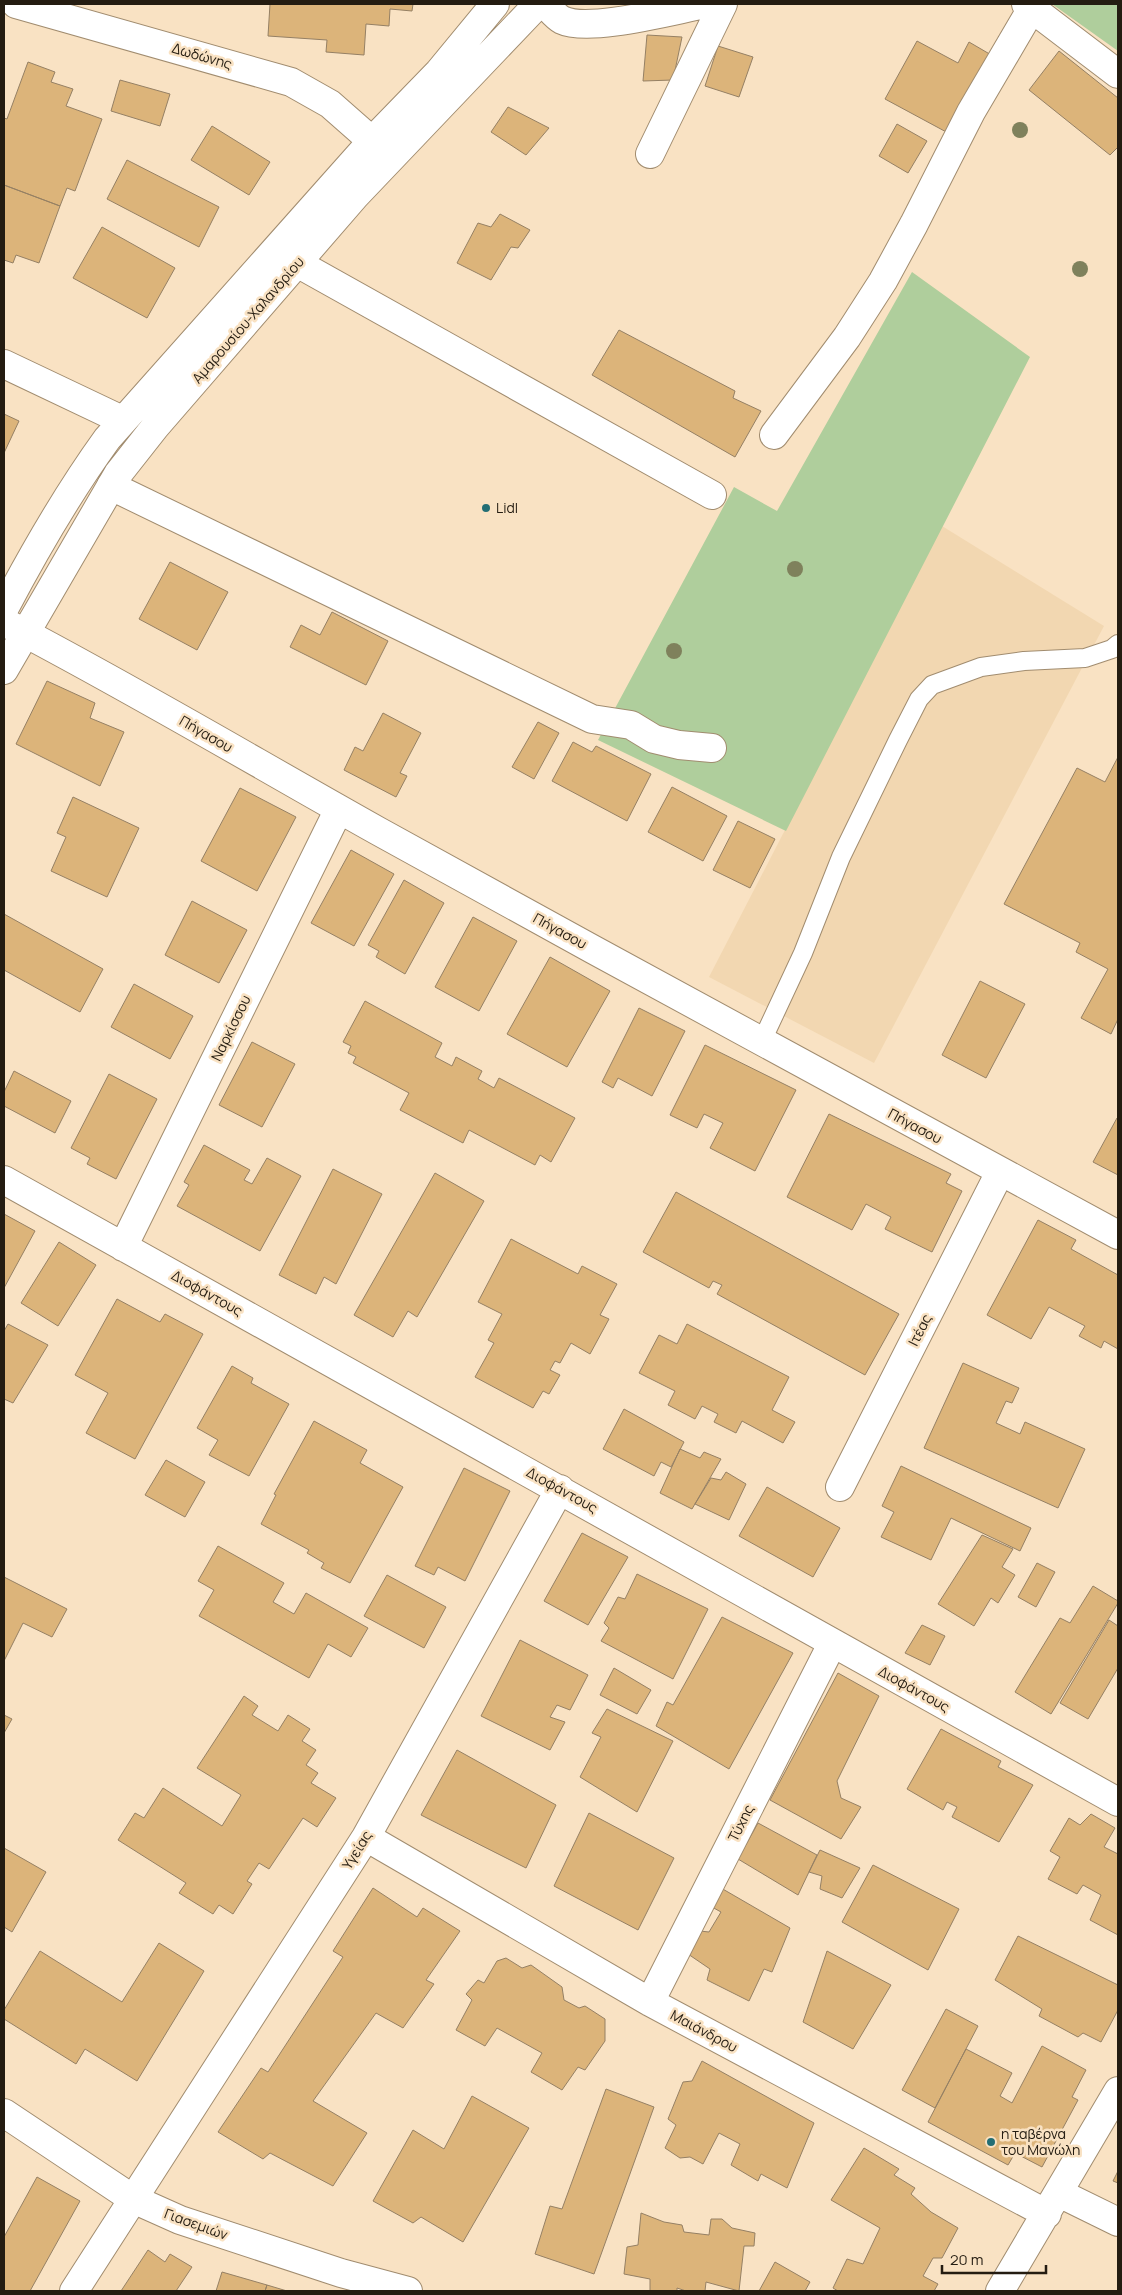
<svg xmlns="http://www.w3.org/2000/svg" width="1122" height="2295" font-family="Manrope,sans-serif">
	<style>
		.built { fill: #f2d7b1 }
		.green { fill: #afce9c }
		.building { fill: #dcb47a; stroke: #958064 }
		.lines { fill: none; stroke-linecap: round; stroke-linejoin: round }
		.service-casing { stroke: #a18c6f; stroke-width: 20 }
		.minor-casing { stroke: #a18c6f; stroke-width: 30 }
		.tertiary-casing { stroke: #a18c6f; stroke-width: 30 }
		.service { stroke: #fff; stroke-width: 18 }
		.minor { stroke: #fff; stroke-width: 28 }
		.tertiary { stroke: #fff; stroke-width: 28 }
		.tree { fill: #7f815c }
		.poi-dot { fill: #236e74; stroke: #f9e2c3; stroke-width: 2 }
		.labels { text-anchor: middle; stroke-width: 5; stroke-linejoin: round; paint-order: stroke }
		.street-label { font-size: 14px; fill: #241c11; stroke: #f9e2c3 }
		.poi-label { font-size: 14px; fill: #241c11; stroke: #f9e2c3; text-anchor: start }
	</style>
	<rect width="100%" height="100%" fill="#f9e2c3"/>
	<path class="built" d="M942 526 1104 626 874 1063 709 977Z"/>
	<path class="green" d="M1052 4H1118V51Z
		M912 272 1030 357 786 831 598 740 734 487 777 511Z"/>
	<path class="building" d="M270 4H413L412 11 390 9 389 26 366 24 364 55 326 52 327 40 268 36Z
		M647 35 682 37 673 80 643 81Z
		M917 41 958 63 969 42 993 56 950 134 885 99Z
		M718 46 753 57 739 97 705 86Z
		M1059 51 1118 98V147L1110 155 1029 90Z
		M28 62 55 72 51 82 73 89 66 106 102 119 75 191 67 188 60 206 4 185V118L7 119Z
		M120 80 170 94 160 126 111 111Z
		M508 107 549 128 526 155 491 132Z
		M897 124 927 141 908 173 879 156Z
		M212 126 270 162 249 195 191 160Z
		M127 160 219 207 199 247 107 199Z
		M4 185 60 206 39 263 16 255 13 263 4 260Z
		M500 214 530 230 518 248 511 247 491 280 457 263 478 223 491 227Z
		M102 227 175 268 147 318 73 278Z
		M619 330 735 391 733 398 761 411 735 457 592 375Z
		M4 414 19 421 4 453Z
		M170 562 228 592 197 650 139 619Z
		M332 612 388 641 366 685 290 647 301 625 320 635Z
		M47 681 95 703 90 718 124 732 100 786 16 744Z
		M383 713 421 733 400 773 407 776 396 797 344 770 355 747 363 751Z
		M538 722 559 733 534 779 512 767Z
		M573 742 592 752 596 746 651 774 627 821 552 781Z
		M1118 757V1019L1111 1034 1081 1018 1108 969 1076 952 1080 943 1004 904 1077 768 1105 782Z
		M672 787 727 816 703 861 648 832Z
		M240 788 296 817 257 891 201 861Z
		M73 797 139 828 107 897 51 871 66 837 57 833Z
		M738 821 775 839 750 888 713 870Z
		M351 850 394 874 354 946 311 923Z
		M404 880 444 903 405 974 376 957 379 951 368 945Z
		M192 901 247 930 219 983 165 955Z
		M4 914 103 969 80 1012 4 970Z
		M473 917 517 941 479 1011 435 987Z
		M550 957 610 991 567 1067 507 1034Z
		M980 981 1025 1004 986 1078 942 1055Z
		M134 984 193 1016 170 1059 111 1027Z
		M365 1001 442 1043 435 1057 452 1066 456 1057 482 1071 478 1079 494 1088 499 1078 575 1118 551 1162 540 1155 535 1165 469 1130 463 1143 400 1110 409 1093 353 1063 356 1057 348 1053 351 1046 343 1042Z
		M639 1008 685 1031 652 1096 618 1078 613 1088 602 1082Z
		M252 1042 295 1064 262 1127 219 1105Z
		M705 1045 796 1090 755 1171 710 1148 723 1123 704 1114 697 1128 670 1115Z
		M14 1071 71 1101 55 1133 4 1106V1092Z
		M109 1074 157 1099 116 1179 87 1164 90 1158 71 1148Z
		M829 1114 951 1174 946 1183 962 1191 932 1252 885 1229 891 1217 866 1204 852 1230 787 1197Z
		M1117 1118H1118V1175L1093 1162Z
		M204 1145 250 1170 244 1180 252 1184 267 1158 301 1176 260 1251 177 1206 189 1185 184 1182Z
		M333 1169 382 1194 336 1284 324 1277 316 1294 279 1275Z
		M435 1173 484 1201 417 1317 408 1311 393 1337 354 1315Z
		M676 1192 899 1314 865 1375 717 1294 722 1285 713 1281 709 1288 643 1252Z
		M4 1214 35 1231 4 1288Z
		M1038 1220 1076 1240 1071 1249 1118 1275V1349L1104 1341 1101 1348 1079 1336 1085 1326 1049 1307 1031 1339 987 1315Z
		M511 1239 578 1274 582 1266 617 1284 600 1315 609 1319 590 1354 571 1343 560 1363 555 1361 550 1370 560 1375 549 1394 543 1391 533 1408 475 1377 494 1343 488 1340 502 1314 478 1302Z
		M59 1242 96 1265 58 1326 21 1303Z
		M117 1299 160 1322 165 1314 203 1334 135 1459 86 1433 108 1393 75 1375Z
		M8 1324 48 1345 13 1403 4 1399V1331Z
		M687 1324 789 1377 772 1410 795 1422 783 1443 742 1421 736 1433 714 1422 718 1414 702 1406 695 1419 668 1405 675 1391 639 1373 659 1335 677 1344Z
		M963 1363 1019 1388 1012 1403 1006 1401 996 1423 1020 1434 1025 1422 1085 1449 1058 1508 924 1448Z
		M232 1366 253 1378 251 1383 289 1404 249 1476 209 1455 218 1440 197 1428Z
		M624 1409 684 1442 671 1467 661 1462 654 1476 603 1449Z
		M314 1421 367 1450 360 1463 403 1487 350 1583 321 1568 324 1563 307 1553 309 1550 261 1524 276 1495 274 1494Z
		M680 1449 700 1458 704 1452 721 1459 692 1509 660 1493Z
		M166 1460 205 1482 185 1517 145 1495Z
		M901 1466 1031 1528 1020 1551 951 1518 931 1560 881 1537 894 1512 882 1506Z
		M464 1468 510 1491 465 1581 438 1567 434 1575 415 1566Z
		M726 1472 746 1484 729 1520 695 1504 711 1478 721 1480Z
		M767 1487 840 1528 813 1577 739 1536Z
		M582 1533 628 1557 588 1625 544 1601Z
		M982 1535 1013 1549 1002 1567 1015 1575 998 1603 991 1598 974 1626 938 1604Z
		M218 1546 284 1583 273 1602 294 1614 306 1593 368 1628 351 1657 328 1644 309 1678 199 1616 214 1590 198 1581Z
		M1037 1563 1055 1572 1036 1607 1018 1597Z
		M637 1574 708 1609 673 1679 601 1641 609 1628 604 1623 618 1597 625 1599Z
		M387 1575 446 1607 424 1648 364 1616Z
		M4 1577 67 1609 52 1637 23 1623 4 1661Z
		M1093 1586 1118 1601V1603L1051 1714 1015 1692 1060 1618 1070 1623Z
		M722 1617 793 1653 729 1769 656 1726 667 1702 673 1705Z
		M1109 1620 1118 1626V1668L1088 1719 1060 1703Z
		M922 1625 945 1636 930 1665 905 1653Z
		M520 1640 588 1675 570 1710 557 1705 550 1717 565 1722 550 1750 481 1716Z
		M614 1668 651 1690 637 1714 600 1695Z
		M838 1673 879 1696 837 1781 841 1798 861 1807 841 1839 770 1800Z
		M244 1696 258 1706 252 1715 278 1731 288 1715 310 1729 302 1741 316 1750 306 1765 318 1773 311 1783 336 1798 317 1827 303 1818 269 1869 259 1863 247 1881 252 1884 233 1914 219 1905 213 1914 179 1893 186 1883 118 1840 135 1813 144 1818 163 1788 222 1826 241 1795 197 1768Z
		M607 1709 673 1741 637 1812 580 1777 601 1737 592 1733Z
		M4 1715 12 1719 4 1733Z
		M941 1729 1001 1761 998 1767 1033 1785 999 1842 952 1817 957 1807 947 1802 943 1810 907 1789Z
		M457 1750 556 1805 526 1868 421 1815Z
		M589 1813 674 1858 638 1930 554 1886Z
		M1091 1814 1115 1828 1104 1847 1118 1854V1935L1090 1920 1101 1895 1083 1885 1077 1894 1048 1879 1060 1857 1050 1851 1069 1818 1080 1825Z
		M758 1823 817 1855 798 1895 738 1859Z
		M4 1848 46 1872 12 1932 4 1927Z
		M820 1850 860 1868 842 1898 820 1889 822 1876 809 1872Z
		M873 1865 959 1909 928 1970 842 1922Z
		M373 1888 417 1917 423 1908 460 1931 426 1980 434 1984 403 2028 376 2013 313 2101 367 2133 333 2186 270 2153 263 2159 218 2132 261 2068 268 2072 343 1957 333 1951Z
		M721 1888 790 1928 772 1972 764 1969 749 2001 707 1980 710 1969 688 1954 700 1931 709 1932 721 1912 712 1907Z
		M1018 1936 1118 1985V2010L1101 2042 1083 2033 1078 2037 1039 2016 1042 2009 995 1980Z
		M159 1943 204 1971 137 2081 85 2049 76 2064 4 2019V2010L40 1951 122 2002Z
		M827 1951 891 1985 853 2049 803 2022Z
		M506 1958 522 1968 531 1965 562 1987 564 2000 579 2008 585 2006 605 2019V2041L585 2070 578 2067 562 2090 531 2072 542 2053 497 2028 485 2046 456 2030 472 2000 466 1994 478 1980 484 1983 497 1961Z
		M946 2009 978 2026 935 2108 902 2090Z
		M1042 2046 1086 2070 1072 2097 1078 2100 1042 2167 1015 2153 1008 2165 928 2122 966 2049 1012 2073 1000 2096 1012 2103Z
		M702 2061 814 2123 787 2188 761 2174 758 2181 731 2165 740 2144 719 2133 703 2164 690 2157 680 2158 665 2148 676 2125 668 2119 683 2082 692 2081Z
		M606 2089 654 2107 594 2274 535 2254 550 2206 562 2209Z
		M472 2096 529 2128 463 2242 421 2217 413 2223 373 2201 413 2130 444 2149Z
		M864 2148 899 2169 894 2175 915 2188 911 2194 931 2212 958 2228 942 2258H933L923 2276 938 2284 934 2291H838L833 2288 847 2259 863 2264 880 2228 831 2200Z
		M1118 2171V2183L1113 2181Z
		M37 2177 80 2201 30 2291H4V2237Z
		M641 2213 664 2222 682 2225 684 2232 709 2235 711 2219H722L732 2228 755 2233 754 2246H744L739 2291 706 2282 705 2291H686L677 2288V2291H650V2279L624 2274 627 2247 638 2245Z
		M148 2250 165 2262 170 2254 192 2267 176 2291H121Z
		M775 2262 810 2282 805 2291H759Z
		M222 2272 267 2285 265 2291H216Z
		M267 2285 287 2291H265Z"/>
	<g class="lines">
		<g class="service-casing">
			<path id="service" d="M761 1043 803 953 841 857 898 740 919 699 932 685 981 667 1024 661 1085 658 1112 649 1118 644"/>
		</g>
		<g class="minor-casing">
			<path id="minor" d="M16 4 291 82 330 104 372 141
				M545 4C550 9 556 17 562 20 589 33 673 10 706 4
				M1026 4 1118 74
				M650 154 723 4
				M297 263 712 495
				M4 364 122 420
				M774 435 847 337 883 281 914 224 971 112 1032 8
				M111 486 592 719 631 725 654 739 679 745 712 748
				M4 622C131 688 253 761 378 831 624 967 871 1102 1118 1235
				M4 1180 1118 1802
				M123 1247 339 809
				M840 1487 1000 1172
				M366 1837 650 2002 1047 2214
				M650 2002 832 1644
				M4 2113 133 2199 180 2220 341 2273 408 2291
				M1059 2193 1118 2222
				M74 2291 366 1837 560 1489
				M1000 2291 1118 2091"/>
		</g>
		<g class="tertiary-casing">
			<path id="tertiary" d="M4 609C35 550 68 493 107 439L372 141 439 72 495 4
				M4 670 118 474 155 427 355 196 538 4"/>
		</g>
		<use href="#service" class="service"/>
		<use href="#minor" class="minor"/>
		<use href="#tertiary" class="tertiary"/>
	</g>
	<g class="tree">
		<circle cx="1020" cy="130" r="8"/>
		<circle cx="1080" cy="269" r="8"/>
		<circle cx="795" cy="569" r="8"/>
		<circle cx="674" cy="651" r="8"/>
	</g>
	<g class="poi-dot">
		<circle cx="486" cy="508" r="5"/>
		<circle cx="991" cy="2142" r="5"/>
	</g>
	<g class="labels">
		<g class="street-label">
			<text transform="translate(202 56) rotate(16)" y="5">Δωδώνης</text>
			<text transform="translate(248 320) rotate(-49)" y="5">Αμαρουσίου-Χαλανδρίου</text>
			<text transform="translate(206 734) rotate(30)" y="5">Πήγασου</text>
			<text transform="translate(560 931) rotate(29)" y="5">Πήγασου</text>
			<text transform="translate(231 1028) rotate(-64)" y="5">Ναρκίσσου</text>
			<text transform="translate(915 1126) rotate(28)" y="5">Πήγασου</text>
			<text transform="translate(207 1293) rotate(29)" y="5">Διοφάντους</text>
			<text transform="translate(920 1330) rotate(-63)" y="5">Ιτέας</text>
			<text transform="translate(562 1490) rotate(29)" y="5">Διοφάντους</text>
			<text transform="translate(914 1689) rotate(29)" y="5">Διοφάντους</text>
			<text transform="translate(741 1823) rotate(-63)" y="5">Τύχης</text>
			<text transform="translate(357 1850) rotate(-58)" y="5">Υγείας</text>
			<text transform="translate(704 2031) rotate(28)" y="5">Μαιάνδρου</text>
			<text transform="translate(196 2224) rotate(20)" y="5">Γιασεμιών</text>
		</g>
		<g class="poi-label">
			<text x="496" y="513">Lidl</text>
			<text x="1001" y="2139">η ταβέρνα<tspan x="1001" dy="16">του Μανώλη</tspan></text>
		</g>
	</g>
	<rect width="1122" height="2295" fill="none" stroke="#241c11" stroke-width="10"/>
	<path d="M942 2265v8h104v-8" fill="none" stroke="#241c11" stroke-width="2.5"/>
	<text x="950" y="2265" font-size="15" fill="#241c11" stroke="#f9e2c3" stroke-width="4" paint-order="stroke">20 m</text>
</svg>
